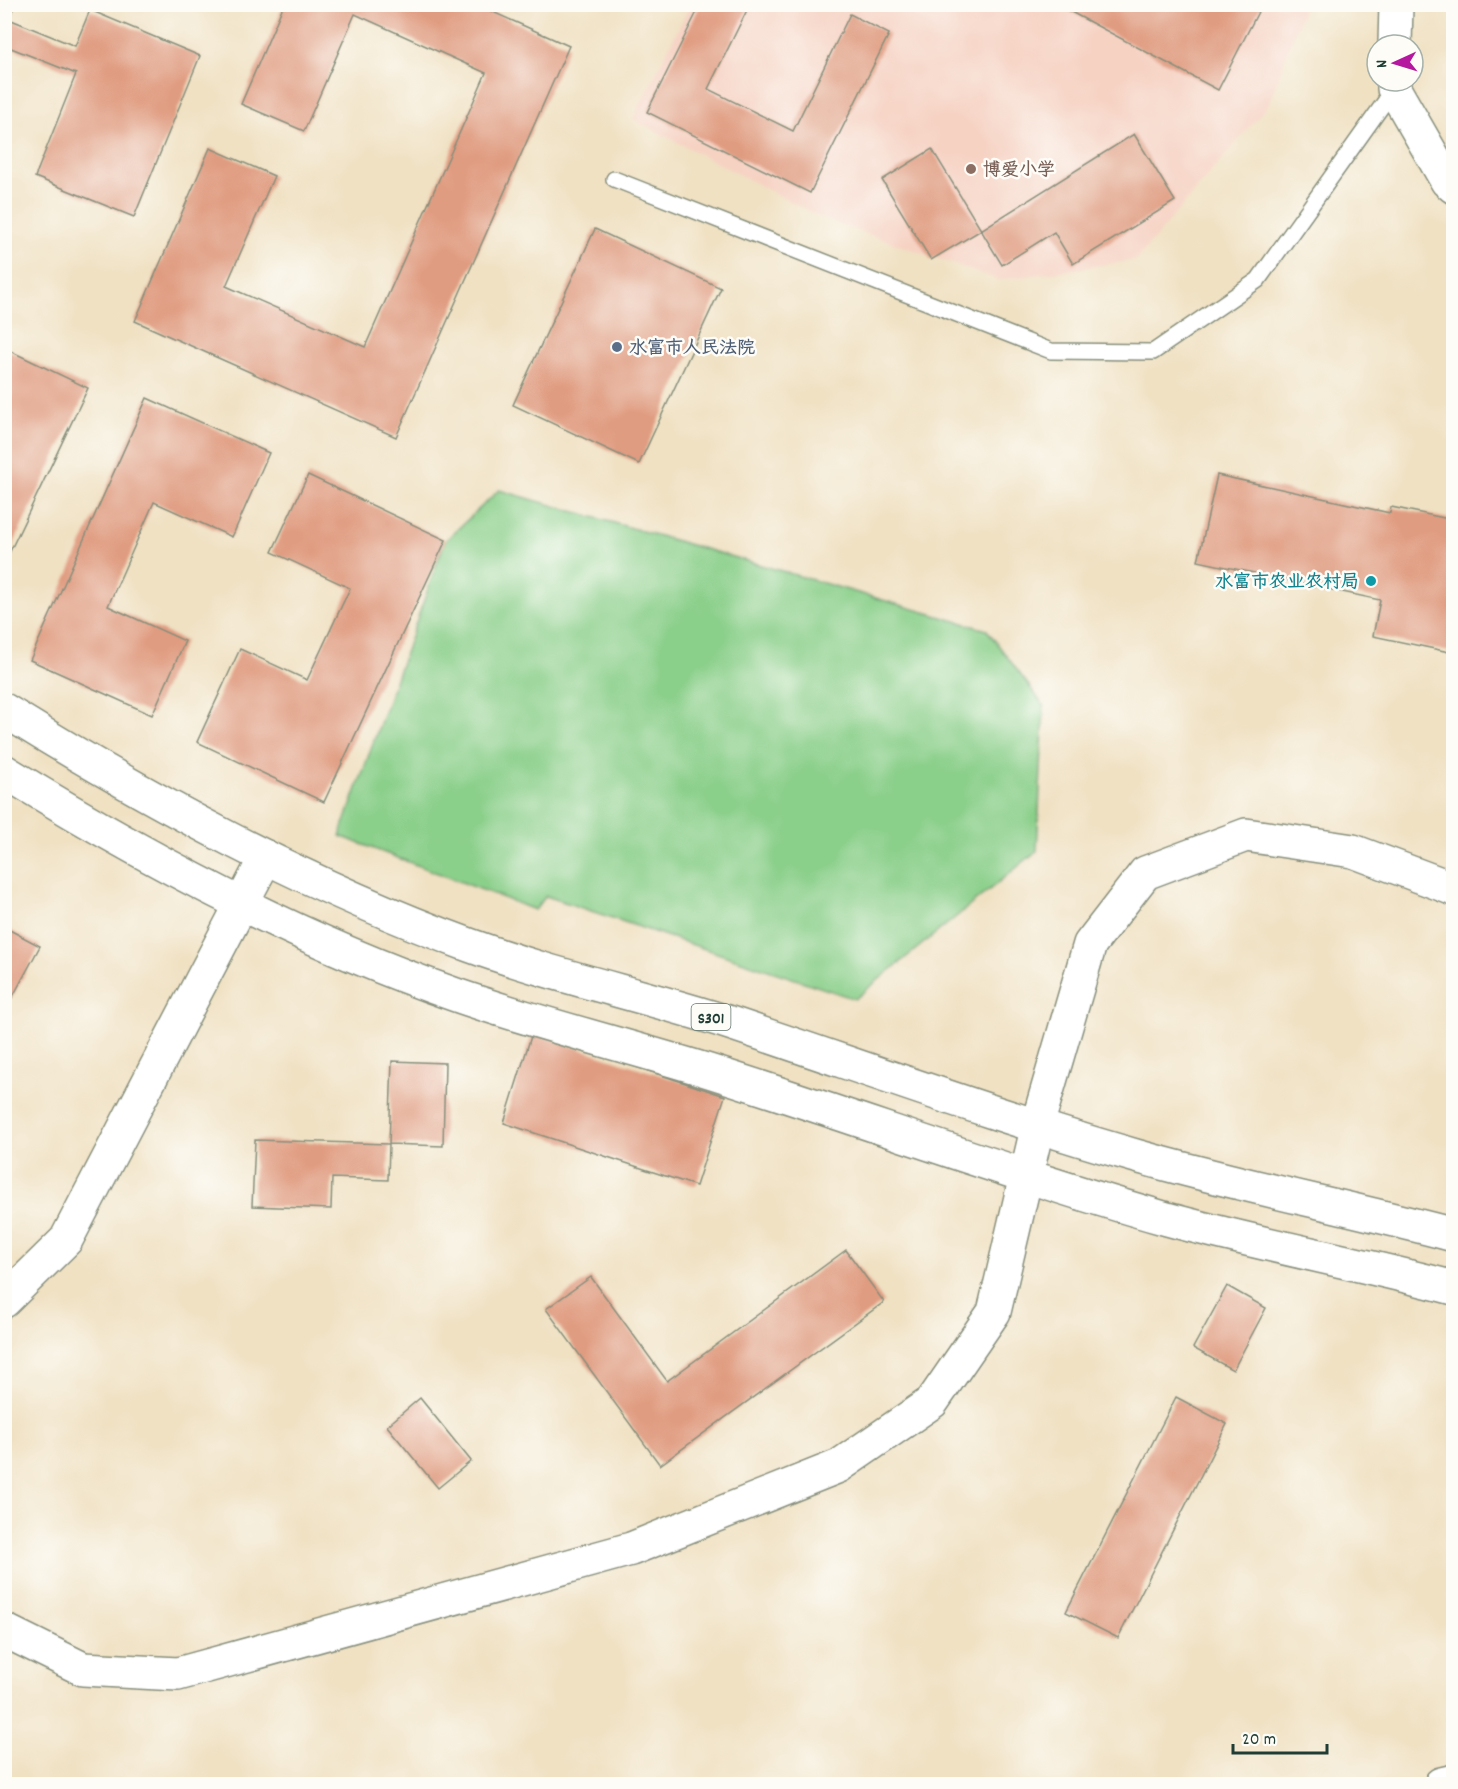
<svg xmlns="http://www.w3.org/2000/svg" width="1458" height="1789" font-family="Dekko,'LXGW WenKai TC',sans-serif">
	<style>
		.built { fill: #f6d2c3 }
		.green { fill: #8acf8a; stroke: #54865f; stroke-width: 1.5 }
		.building { fill: #e09c81 }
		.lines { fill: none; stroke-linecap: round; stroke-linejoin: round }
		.lane-casing { stroke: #888f7c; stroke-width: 18 }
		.secondary-casing { stroke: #888f7c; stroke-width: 36 }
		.primary-casing { stroke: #888f7c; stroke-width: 36 }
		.lane { stroke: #fff; stroke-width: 15 }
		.secondary { stroke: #fff; stroke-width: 33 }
		.primary { stroke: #fff; stroke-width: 33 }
		.education-dot { fill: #8d6e63; stroke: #fdfcf7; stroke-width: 2 }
		.service-dot { fill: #5c6f8a; stroke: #fdfcf7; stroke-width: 2 }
		.culture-dot { fill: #0f9aa8; stroke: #fdfcf7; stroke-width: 2 }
		.labels { text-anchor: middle; stroke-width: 5; stroke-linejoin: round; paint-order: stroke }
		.shield { fill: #fdfcf7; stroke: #62766e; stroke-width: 1.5 }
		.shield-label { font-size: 16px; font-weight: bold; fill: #1f3d34 }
		.education-label { font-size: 18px; font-weight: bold; fill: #785e54; stroke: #fdfcf7; text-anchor: start }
		.service-label { font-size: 18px; font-weight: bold; fill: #4e5e75; stroke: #fdfcf7; text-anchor: start }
		.culture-label { font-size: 18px; font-weight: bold; fill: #0d838f; stroke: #fdfcf7; text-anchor: end }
	</style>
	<rect width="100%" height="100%" fill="#fdfcf7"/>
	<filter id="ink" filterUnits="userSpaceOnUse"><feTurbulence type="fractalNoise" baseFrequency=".0167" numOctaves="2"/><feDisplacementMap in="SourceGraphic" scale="12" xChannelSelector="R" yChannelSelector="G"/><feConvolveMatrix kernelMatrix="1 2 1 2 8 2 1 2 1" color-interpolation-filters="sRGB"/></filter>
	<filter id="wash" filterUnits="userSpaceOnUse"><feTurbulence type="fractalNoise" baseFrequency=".008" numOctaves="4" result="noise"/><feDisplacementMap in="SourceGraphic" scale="24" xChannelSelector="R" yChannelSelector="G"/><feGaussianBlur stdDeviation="1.35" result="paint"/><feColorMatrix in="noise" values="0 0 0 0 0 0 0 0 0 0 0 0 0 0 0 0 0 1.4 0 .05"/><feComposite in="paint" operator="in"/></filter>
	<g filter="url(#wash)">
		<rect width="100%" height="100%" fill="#f0e1c3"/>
		<path class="built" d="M690 5H1305L1268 105 1136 260 999 280 822 218 633 119Z"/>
		<path class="green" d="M499 490 987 630 1044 706 1037 851 855 999 546 896 535 910 340 836 445 541Z"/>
		<g id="blocks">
			<path class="building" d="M4 4H15L9 19 75 46 90 10 200 56 134 217 35 177 76 74 6 46 4 50Z
				M284 4H475L569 46 396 437 135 321 210 148 274 176 226 286 365 347 486 73 355 14 304 131 241 104Z
				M701 4H750L708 89 793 131 850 14 889 34 810 193 647 112Z
				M1056 4H1262L1218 90Z
				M1134 134 1175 201 1073 264 1054 232 1002 265 981 230 931 260 882 180 932 149 981 230Z
				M595 229 721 288 639 464 513 405Z
				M4 348 88 388 4 564Z
				M147 398 269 453 232 537 154 502 108 606 185 641 152 715 30 660Z
				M308 475 446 540 324 802 197 742 240 649 307 680 350 588 272 552Z
				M1217 475 1390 513 1391 507 1454 520V653L1373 636 1380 600 1198 561Z
				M4 927 40 946 12 998 4 994Z
				M532 1033 725 1096 696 1186 504 1123Z
				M392 1061 445 1063 443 1146 389 1144 388 1180 332 1178 331 1209 252 1206 255 1140 389 1144Z
				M846 1250 884 1302 660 1465 546 1309 591 1277 667 1381Z
				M1227 1286 1266 1308 1233 1370 1193 1348Z
				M1176 1397 1227 1424 1118 1638 1066 1612Z
				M420 1398 471 1461 438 1488 387 1426Z"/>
		</g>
	</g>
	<g filter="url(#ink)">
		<use href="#blocks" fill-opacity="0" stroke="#888f7c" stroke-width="1.5"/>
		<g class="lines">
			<g class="lane-casing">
				<path id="lane" d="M614 179 1051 351 1153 352 1258 280 1394 89"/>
			</g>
			<g class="secondary-casing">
				<path id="secondary" d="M1395 45 1396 4
					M1394 81V89L1447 181 1454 187
					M4 1301 66 1240 266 857
					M4 1630 83 1669 178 1674 631 1549 839 1466 932 1402 994 1312 1041 1112 1090 944 1145 873 1246 835 1353 851 1454 889"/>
			</g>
			<g class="primary-casing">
				<path id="primary" d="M4 710C152 802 306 885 469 945 554 976 643 995 730 1023 865 1068 999 1117 1136 1156 1241 1186 1348 1207 1454 1235
					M4 771C146 859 298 940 456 995 539 1024 625 1045 709 1071 862 1119 1012 1175 1167 1219 1262 1245 1359 1263 1454 1288
					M1441 1784 1454 1781"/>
			</g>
			<use href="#lane" class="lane"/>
			<use href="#secondary" class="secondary"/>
			<use href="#primary" class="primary"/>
		</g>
	</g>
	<circle class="education-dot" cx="971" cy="169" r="6"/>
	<circle class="service-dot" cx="617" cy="347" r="6"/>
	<circle class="culture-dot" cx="1371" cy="581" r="6"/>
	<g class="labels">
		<rect class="shield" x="691.5" y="1004" width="39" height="26" rx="4.5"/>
		<g class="shield-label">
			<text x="711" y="1023">S301</text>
		</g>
		<g class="education-label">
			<text x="983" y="175">博爱小学</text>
		</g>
		<g class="service-label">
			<text x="629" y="353">水富市人民法院</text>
		</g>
		<g class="culture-label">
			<text x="1359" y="587">水富市农业农村局</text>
		</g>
	</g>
	<rect width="1458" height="1789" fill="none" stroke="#fdfcf7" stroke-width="24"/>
	<g transform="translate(1395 63) rotate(266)"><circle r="28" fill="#fdfcf7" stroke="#a4b0a9" stroke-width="1.5"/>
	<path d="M0-4.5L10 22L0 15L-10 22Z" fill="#b5179e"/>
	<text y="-9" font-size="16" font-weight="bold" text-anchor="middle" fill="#1f3d34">N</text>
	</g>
	<path d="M1233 1744v9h94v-9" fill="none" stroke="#1f3d34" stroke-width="3"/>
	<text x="1242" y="1744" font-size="18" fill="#1f3d34" stroke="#fdfcf7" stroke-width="4.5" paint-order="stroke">20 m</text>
</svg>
